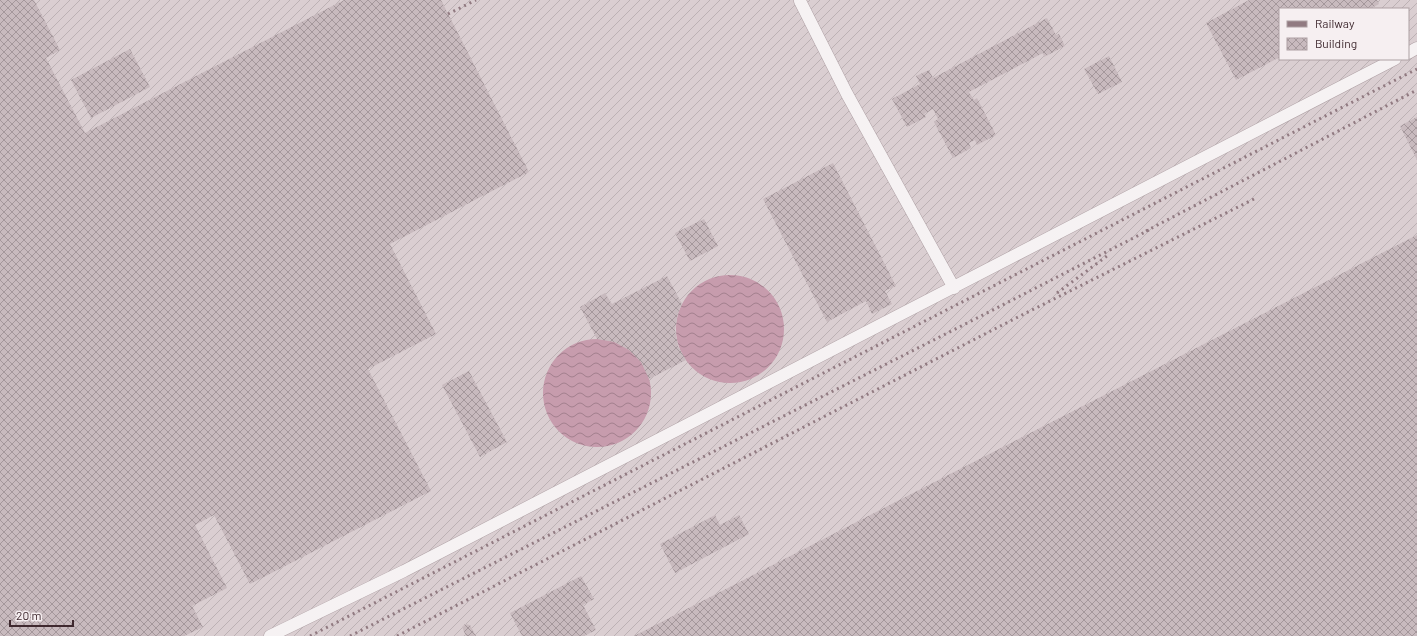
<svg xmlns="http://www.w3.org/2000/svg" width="1417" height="636" font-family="Barlow,sans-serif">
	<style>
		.industrial { fill: url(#industrial-furrows); fill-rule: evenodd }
		.water { fill: url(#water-waves) }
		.building { fill: url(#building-cross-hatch) }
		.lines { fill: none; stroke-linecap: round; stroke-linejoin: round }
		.lane-casing { stroke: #afa1a5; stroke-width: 13 }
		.lane { stroke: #f6f2f3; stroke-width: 12 }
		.rail { stroke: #917a81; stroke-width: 3; stroke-dasharray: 2 4; stroke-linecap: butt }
	</style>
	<defs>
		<pattern id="industrial-furrows" width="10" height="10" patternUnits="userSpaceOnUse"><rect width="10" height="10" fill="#daced1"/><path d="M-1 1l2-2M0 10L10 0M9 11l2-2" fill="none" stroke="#bcb1b4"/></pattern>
		<pattern id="water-waves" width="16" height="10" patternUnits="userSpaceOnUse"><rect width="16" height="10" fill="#c79cad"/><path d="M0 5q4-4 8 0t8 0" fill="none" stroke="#a37f8d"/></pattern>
		<pattern id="building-cross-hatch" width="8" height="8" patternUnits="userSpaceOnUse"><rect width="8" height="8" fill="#c8babe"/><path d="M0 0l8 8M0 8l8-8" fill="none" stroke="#a4979b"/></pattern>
	</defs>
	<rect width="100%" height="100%" fill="#e8dfe2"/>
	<path class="industrial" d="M0 0H1417V636H0ZM1280 9H1408V59H1280Z"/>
	<path class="water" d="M676 329a54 54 0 1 1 108 0a54 54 0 1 1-108 0Z
		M543 393a54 54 0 1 1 108 0a54 54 0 1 1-108 0Z"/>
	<path class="building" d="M0 0H34L60 50 46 58 85 133 344 0H441L529 172 390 244 436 334 368 369 431 491 250 584 214 515 195 525 227 588 192 606 203 627 184 636H0Z
		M1249 0H1377L1379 4 1370 9H1280V57L1236 80 1206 23Z
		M1047 18 1056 35 1059 34 1065 46 1044 57 1043 53 969 92 974 100 977 98 996 135 977 145 975 140 969 143 971 148 953 158 934 122 938 119 933 109 924 114 926 117 907 127 892 99 920 84 916 76 929 70 933 78Z
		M130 49 150 87 91 118 71 80Z
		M1109 56 1122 82 1098 94 1084 69Z
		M1417 117V160L1400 126Z
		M833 163 896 286 885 291 892 304 872 314 866 301 827 322 763 199Z
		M704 219 718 246 690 261 675 233Z
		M1417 235V636H634Z
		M667 276 682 304 678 312 675 330 678 346 686 360 649 379 641 362 629 350 614 342 597 339 580 307 605 293 612 304Z
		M469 371 507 442 480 457 442 385Z
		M715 515 720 525 739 515 749 534 675 573 660 544Z
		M581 576 594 599 583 605 596 630 584 636H522L510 613Z
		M465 624 470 625 476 636H466L462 627Z"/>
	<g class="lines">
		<g class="lane-casing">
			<path id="lane" d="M800 1 847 94 954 288
				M1408 53 1417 48
				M270 636 404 571 1395 59"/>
		</g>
		<use href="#lane" class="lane"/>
		<path class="rail" d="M448 14 476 0
			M1146 231 1417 90
			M1057 293 1107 256
			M310 636 1417 69
			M350 636 981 316 1151 229
			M397 636 1018 317 1256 198"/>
	</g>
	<rect x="1279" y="8" width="130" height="52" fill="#f6eff1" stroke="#ada0a3"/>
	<rect x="1287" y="21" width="20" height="6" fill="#917a81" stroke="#ada0a3"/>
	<text x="1315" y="28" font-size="12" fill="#3f292f">Railway</text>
	<rect x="1287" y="38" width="20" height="12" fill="url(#building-cross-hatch)" stroke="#ada0a3"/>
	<text x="1315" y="48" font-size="12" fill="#3f292f">Building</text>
	<path d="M10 620v6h63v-6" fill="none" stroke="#3f292f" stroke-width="2"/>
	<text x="16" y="620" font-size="12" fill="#3f292f" stroke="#f6eff1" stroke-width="3" paint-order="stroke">20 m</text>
</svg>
